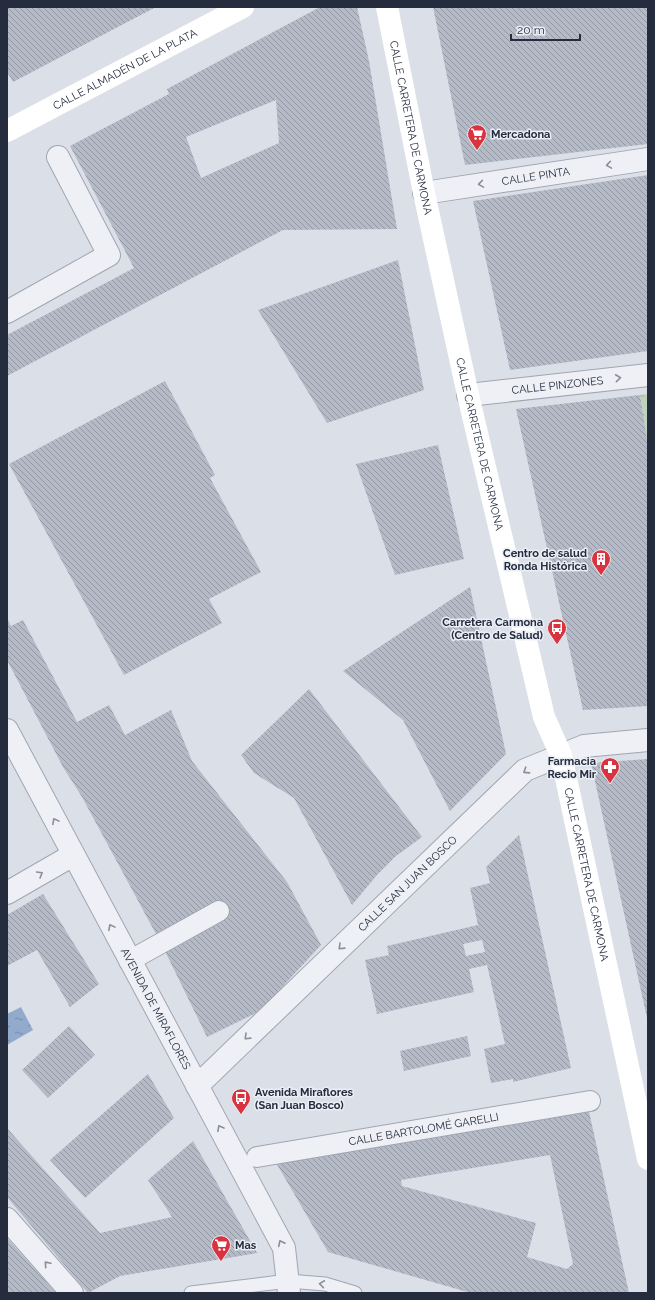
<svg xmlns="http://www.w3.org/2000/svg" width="655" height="1300" font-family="Raleway,sans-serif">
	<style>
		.grass { fill: url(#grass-tufts) }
		.water { fill: url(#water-ripples) }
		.building { fill: url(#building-back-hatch); fill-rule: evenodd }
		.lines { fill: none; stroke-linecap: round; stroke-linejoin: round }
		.service-casing { stroke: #a0a6b1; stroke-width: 15 }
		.pedestrian-casing { stroke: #a0a6b1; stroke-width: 22 }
		.minor-casing { stroke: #a0a6b1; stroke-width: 24 }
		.tertiary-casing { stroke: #a0a6b1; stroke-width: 24 }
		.service { stroke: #eef0f5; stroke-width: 13 }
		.pedestrian { stroke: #eef0f5; stroke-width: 20 }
		.minor { stroke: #eef0f5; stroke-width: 22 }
		.tertiary { stroke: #eef0f5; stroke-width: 22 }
		.secondary { stroke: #fff; stroke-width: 22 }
		.oneway { stroke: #898e9a }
		.labels { text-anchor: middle; stroke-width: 3; stroke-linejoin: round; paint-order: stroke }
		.street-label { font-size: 11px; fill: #242c3e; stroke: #eaeef5 }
		.poi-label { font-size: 11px; font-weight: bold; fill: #242c3e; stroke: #eaeef5; text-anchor: start }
	</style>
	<defs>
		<pattern id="grass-tufts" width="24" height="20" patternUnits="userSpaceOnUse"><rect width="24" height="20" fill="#bfd2bb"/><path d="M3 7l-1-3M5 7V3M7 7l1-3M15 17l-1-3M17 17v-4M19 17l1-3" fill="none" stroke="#a4b4a2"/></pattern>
		<pattern id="water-ripples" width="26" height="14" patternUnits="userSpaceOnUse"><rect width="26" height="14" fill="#92aacb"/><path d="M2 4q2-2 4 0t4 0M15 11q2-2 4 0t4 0" fill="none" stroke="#778ba6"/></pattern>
		<pattern id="building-back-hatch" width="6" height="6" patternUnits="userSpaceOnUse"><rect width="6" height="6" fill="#b5bac7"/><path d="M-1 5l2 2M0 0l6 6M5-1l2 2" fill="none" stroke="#9397a3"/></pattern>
	</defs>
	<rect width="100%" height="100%" fill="#dbdfe7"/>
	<path class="grass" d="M648 394V446L640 395Z"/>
	<path class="water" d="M21 1007 33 1030 7 1045V1014Z"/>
	<path class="building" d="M7 7H156L13 82 7 72Z
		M320 7H357L369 61 397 229 283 230 7 376V335L134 268 70 146 169 94 167 89ZM276 100 279 143 201 178 186 137Z
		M433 7H648V144L465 165Z
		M648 175V351L510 370 473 201Z
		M398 260 424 390 327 423 258 310Z
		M165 381 215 475 210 478 261 572 209 599 222 623 124 675 9 464Z
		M640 395 648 446V706L583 710 516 409Z
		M438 445 464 559 395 575 356 464Z
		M470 587 506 754 450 811 403 720 343 671Z
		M7 618 11 626 23 620 77 722 109 705 125 735 171 710 192 761 287 882 321 945 260 1011 207 1037 163 947 82 797 63 767 7 660Z
		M309 689 422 837 396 856 377 875 352 905 294 798 254 773 241 755Z
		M648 759V1018H647L591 763Z
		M519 835 571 1068 513 1082V1079L491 1083 484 1049 505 1044 487 965 469 969 474 992 377 1014 365 960 389 955 387 946 478 925 470 888 490 883 486 867ZM482 940 485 952 466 956 463 944Z
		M43 894 99 984 70 1007 37 950 7 966V915Z
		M69 1026 95 1055 48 1098 22 1070Z
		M467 1036 471 1056 404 1071 400 1051Z
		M148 1074 174 1118 85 1198 50 1160Z
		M588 1107 629 1293H471L328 1252 275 1161ZM550 1155 573 1264 567 1269 527 1257 536 1223 402 1186 401 1180Z
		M7 1128 100 1233 172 1217 148 1180 193 1141 257 1253 120 1276 88 1293 7 1197Z
		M7 1238 56 1293H7Z"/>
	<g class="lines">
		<g class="service-casing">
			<path id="service" d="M191 1293 288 1281 325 1284 355 1293"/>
		</g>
		<g class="pedestrian-casing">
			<g id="pedestrian">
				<path d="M129 961 219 911"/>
				<path id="s1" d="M257 1157 590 1101"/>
			</g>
		</g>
		<g class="minor-casing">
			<g id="minor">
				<path id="s2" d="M424 193 648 159"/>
				<path d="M7 312 109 255 58 157"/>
				<path id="s3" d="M468 395 648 375"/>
				<path d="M7 893 73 855"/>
				<path d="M7 1219 72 1293"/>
			</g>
		</g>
		<g class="tertiary-casing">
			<g id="tertiary">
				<path id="s4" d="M7 730 284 1248 289 1293"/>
				<path id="s5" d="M197 1086 525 770 584 746 648 740"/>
			</g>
		</g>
		<use href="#service" class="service"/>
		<use href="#pedestrian" class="pedestrian"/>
		<use href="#minor" class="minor"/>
		<use href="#tertiary" class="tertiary"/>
		<g class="secondary">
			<path id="s6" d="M387 7 424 193 468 395 544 717 561 755 648 1159"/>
			<path id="s7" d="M7 131 243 7"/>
		</g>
	</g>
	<defs><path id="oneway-chevron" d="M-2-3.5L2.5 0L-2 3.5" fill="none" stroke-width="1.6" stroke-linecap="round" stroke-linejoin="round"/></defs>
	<g class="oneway">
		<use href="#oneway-chevron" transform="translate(609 165) rotate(171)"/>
		<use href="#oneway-chevron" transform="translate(481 184) rotate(171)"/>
		<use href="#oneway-chevron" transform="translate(618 378) rotate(-6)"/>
		<use href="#oneway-chevron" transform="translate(526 771) rotate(147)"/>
		<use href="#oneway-chevron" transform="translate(55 821) rotate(-118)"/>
		<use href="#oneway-chevron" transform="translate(40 874) rotate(-30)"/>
		<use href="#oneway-chevron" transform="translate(111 927) rotate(-118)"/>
		<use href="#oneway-chevron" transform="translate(341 947) rotate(136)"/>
		<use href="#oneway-chevron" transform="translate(247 1037) rotate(136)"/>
		<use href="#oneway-chevron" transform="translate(220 1128) rotate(-119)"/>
		<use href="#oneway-chevron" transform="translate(281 1243) rotate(-116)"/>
		<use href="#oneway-chevron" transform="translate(47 1264) rotate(-131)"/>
		<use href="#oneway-chevron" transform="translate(322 1284) rotate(-172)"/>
	</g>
	<defs>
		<g id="supermarket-pin" transform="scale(1)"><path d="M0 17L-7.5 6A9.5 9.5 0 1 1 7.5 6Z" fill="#d93340" stroke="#eaeef5"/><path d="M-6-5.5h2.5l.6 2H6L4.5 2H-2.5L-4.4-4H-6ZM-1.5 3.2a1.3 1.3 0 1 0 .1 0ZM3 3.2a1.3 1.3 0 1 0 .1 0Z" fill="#fff"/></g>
		<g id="building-pin" transform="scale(1)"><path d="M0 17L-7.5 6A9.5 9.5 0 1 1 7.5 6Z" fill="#d93340" stroke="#eaeef5"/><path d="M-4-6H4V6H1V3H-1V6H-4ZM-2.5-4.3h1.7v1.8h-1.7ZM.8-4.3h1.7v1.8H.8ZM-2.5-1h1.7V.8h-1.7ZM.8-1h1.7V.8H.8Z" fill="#fff"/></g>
		<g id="bus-pin" transform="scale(1)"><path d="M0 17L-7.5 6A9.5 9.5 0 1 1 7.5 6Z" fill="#d93340" stroke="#eaeef5"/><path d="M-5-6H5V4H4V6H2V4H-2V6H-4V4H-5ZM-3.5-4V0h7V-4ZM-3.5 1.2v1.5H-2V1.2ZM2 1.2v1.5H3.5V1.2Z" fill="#fff"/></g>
		<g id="pharmacy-pin" transform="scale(1)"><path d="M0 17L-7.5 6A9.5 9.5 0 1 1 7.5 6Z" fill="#d93340" stroke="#eaeef5"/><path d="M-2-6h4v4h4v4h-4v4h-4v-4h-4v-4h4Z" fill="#fff"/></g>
	</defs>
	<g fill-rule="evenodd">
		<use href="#supermarket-pin" x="477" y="134"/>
		<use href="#building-pin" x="601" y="559"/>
		<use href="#bus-pin" x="557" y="628"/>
		<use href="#pharmacy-pin" x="610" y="767"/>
		<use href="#bus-pin" x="241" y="1098"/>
		<use href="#supermarket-pin" x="221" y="1245"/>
	</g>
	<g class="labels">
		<g class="street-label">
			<text dy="4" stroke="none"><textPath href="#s7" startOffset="133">CALLE ALMADÉN DE LA PLATA</textPath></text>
			<text dy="4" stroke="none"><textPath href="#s6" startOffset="123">CALLE CARRETERA DE CARMONA</textPath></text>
			<text dy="4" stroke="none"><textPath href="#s2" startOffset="113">CALLE PINTA</textPath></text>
			<text dy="4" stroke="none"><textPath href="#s3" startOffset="90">CALLE PINZONES</textPath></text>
			<text dy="4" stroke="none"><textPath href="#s6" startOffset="447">CALLE CARRETERA DE CARMONA</textPath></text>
			<text dy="4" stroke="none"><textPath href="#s6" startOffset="891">CALLE CARRETERA DE CARMONA</textPath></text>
			<text dy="4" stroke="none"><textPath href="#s5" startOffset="292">CALLE SAN JUAN BOSCO</textPath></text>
			<text dy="4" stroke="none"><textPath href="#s4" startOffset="316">AVENIDA DE MIRAFLORES</textPath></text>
			<text dy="4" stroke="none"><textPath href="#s1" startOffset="169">CALLE BARTOLOMÉ GARELLI</textPath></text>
		</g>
		<g class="poi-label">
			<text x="491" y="138">Mercadona</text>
			<text x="587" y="557" text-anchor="end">Centro de salud<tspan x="587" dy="13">Ronda Histórica</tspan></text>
			<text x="543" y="626" text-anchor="end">Carretera Carmona<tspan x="543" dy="13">(Centro de Salud)</tspan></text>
			<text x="596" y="765" text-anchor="end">Farmacia<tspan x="596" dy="13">Recio Mir</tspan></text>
			<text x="255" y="1096">Avenida Miraflores<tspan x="255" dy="13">(San Juan Bosco)</tspan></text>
			<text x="235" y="1249">Mas</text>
		</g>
	</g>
	<rect width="655" height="1300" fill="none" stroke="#242c3e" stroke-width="16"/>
	<path d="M511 34v6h69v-6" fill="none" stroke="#242c3e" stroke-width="2"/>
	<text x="517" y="34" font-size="12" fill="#242c3e" stroke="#eaeef5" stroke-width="3" paint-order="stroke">20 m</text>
</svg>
